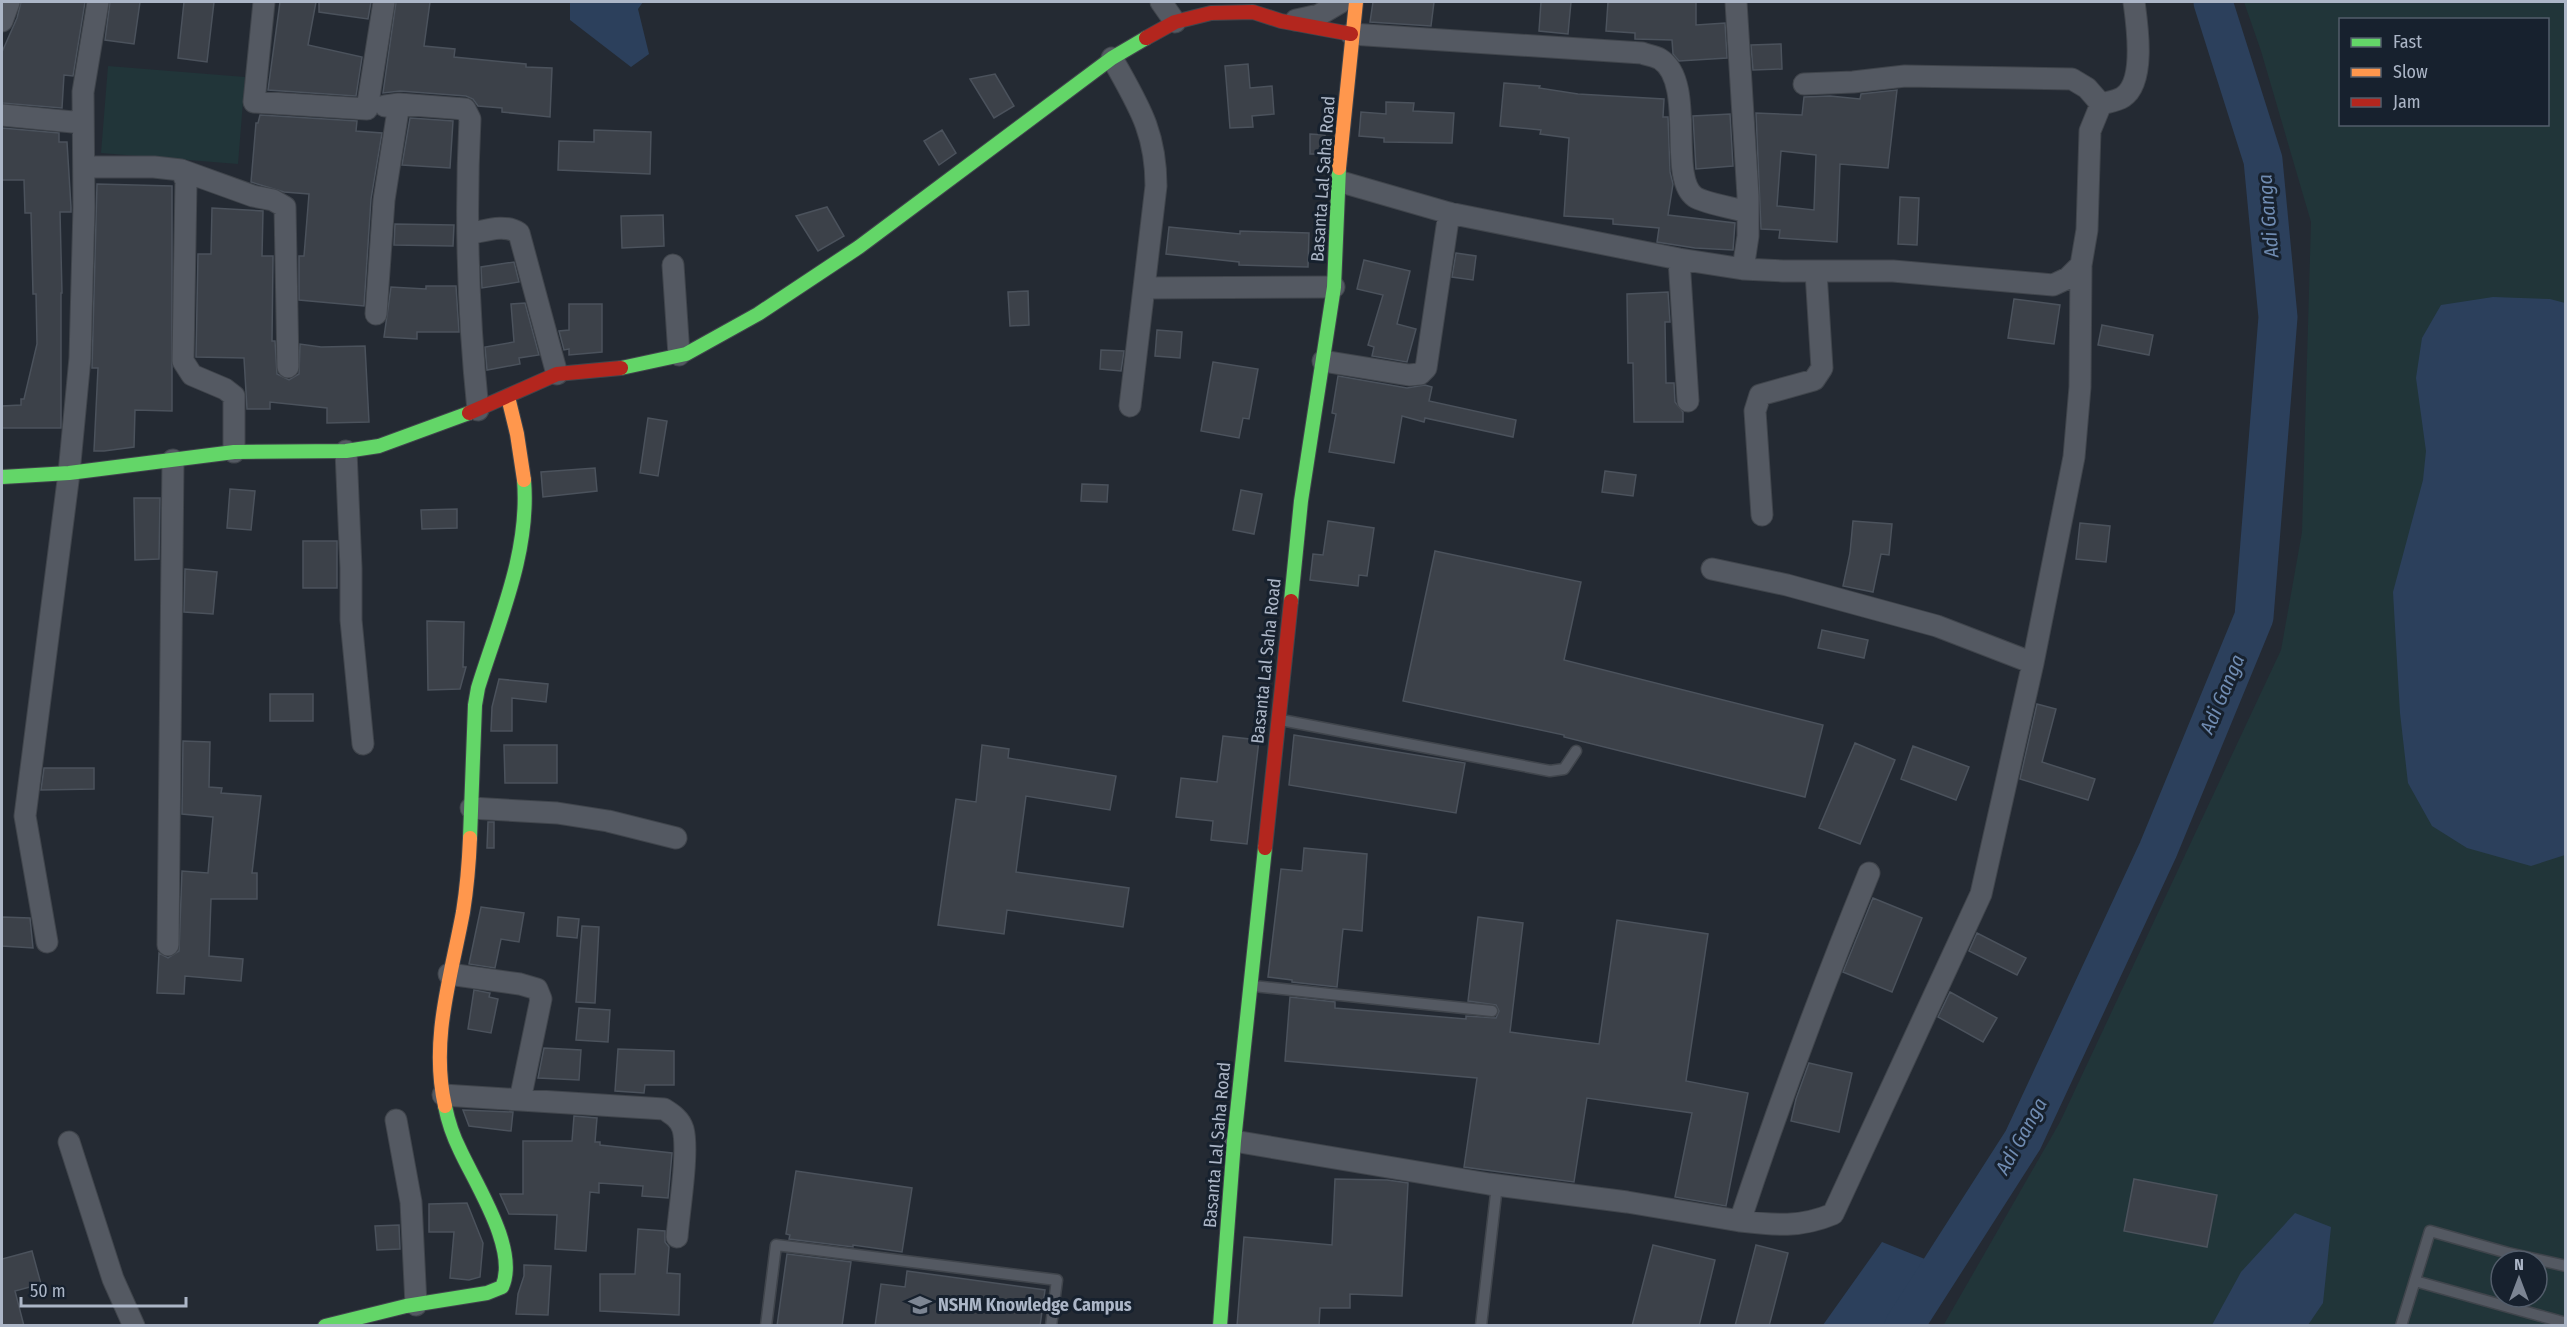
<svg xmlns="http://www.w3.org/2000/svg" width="2567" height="1327" font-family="'Fira Sans Condensed',sans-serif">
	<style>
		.green { fill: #213539; fill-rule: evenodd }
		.water { fill: #2c405c }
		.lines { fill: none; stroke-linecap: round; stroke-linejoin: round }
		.river { stroke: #2c405c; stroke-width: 39 }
		.building { fill: #3c4149; stroke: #4b525c; stroke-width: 1.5; fill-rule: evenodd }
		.lane-casing { stroke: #40454c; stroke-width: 13 }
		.street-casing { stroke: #40454c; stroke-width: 23 }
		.fast-casing { stroke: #40454c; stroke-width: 16 }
		.slow-casing { stroke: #40454c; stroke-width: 16 }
		.jam-casing { stroke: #40454c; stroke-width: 16 }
		.lane { stroke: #545962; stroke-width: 10 }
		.street { stroke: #545962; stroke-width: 21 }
		.fast { stroke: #63d668; stroke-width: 14 }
		.slow { stroke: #ff974d; stroke-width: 14 }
		.jam { stroke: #b3261e; stroke-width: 14 }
		.labels { text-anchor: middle; stroke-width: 6; stroke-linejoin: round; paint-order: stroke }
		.street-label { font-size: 18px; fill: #acb6c7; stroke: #17212e }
		.poi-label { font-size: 18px; font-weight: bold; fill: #acb6c7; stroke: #17212e; text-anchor: start }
		.water-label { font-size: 20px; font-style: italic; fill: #708cb2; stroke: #17212e }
	</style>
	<rect width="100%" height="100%" fill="#242a33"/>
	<path class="green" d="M2244 2H2565V1325L1943 1326 2060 1122 2281 650 2302 532 2311 222 2261 51ZM2340 20H2548V124H2340ZM2501 1261H2537V1297H2501Z
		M108 66 245 77 238 164 101 153Z"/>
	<path class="water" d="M570 2H643L638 9 649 54 631 67 570 20Z
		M2493 297 2550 299 2565 303V855L2531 866 2467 848 2432 826 2408 783 2400 713 2393 592 2423 480 2426 451 2416 378 2422 338 2441 305Z
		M2295 1213 2331 1227 2323 1303 2308 1325H2212L2241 1272Z
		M1882 1242 1960 1273 1925 1325H1823Z"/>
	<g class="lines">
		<path class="river" d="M1904 1326 2023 1140 2158 850 2254 617 2278 317 2263 160 2213 2"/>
	</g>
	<path class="building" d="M21 2H85L73 76 64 75 62 108 2 103V52L17 18Z
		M110 2H140L134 44 105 40Z
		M184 2H214L207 62 178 58Z
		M280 2H316L308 45 362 57 356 96 268 90Z
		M319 2H371L368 19 319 12Z
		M396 2H430L424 46 455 49 454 57 526 64V67L552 68 550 117 502 112V108L478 106 473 99 466 96 400 91 383 93Z
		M1373 2H1434L1431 26 1370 22Z
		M1541 2H1571L1568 34 1539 31Z
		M1608 2H1696V25L1725 23 1727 58 1679 61 1673 54 1672 40 1635 39V33L1606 31Z
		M1781 44 1782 69 1753 70 1751 45Z
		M1248 64 1250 88 1272 86 1274 114 1252 116 1253 127 1230 128 1225 66Z
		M995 74 1014 106 994 118 970 79Z
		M1504 83 1540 86 1539 88 1578 94 1664 99 1663 117H1668L1670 172 1673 184 1668 215 1735 223 1733 250 1695 248 1657 242 1659 228 1613 224V219L1564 216 1569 138 1540 134 1541 130 1500 126Z
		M1897 90 1888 168 1840 164 1837 242 1779 238 1780 230 1761 229 1756 113 1802 115 1804 97 1830 96 1860 99 1861 94ZM1781 151 1816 155 1814 210 1777 206Z
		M1386 102 1414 103 1413 111 1454 113 1452 143 1384 142V138L1359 136 1361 112 1386 114Z
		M1730 114 1733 166 1696 169 1693 116Z
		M260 115 357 121 356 131 382 133 371 199 364 306 299 300V256H304L309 194 284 192 251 182 256 123H258Z
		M410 118 453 121 450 168 402 165Z
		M2 128 59 133V142H67L71 207V212H60L62 293H61V428H2V406L21 405V399H24L37 344 36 294H33L31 213H25L24 180H2Z
		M594 130 651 132 650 174 558 170 559 141 594 142Z
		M942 130 956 153 939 165 924 141Z
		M1310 134 1325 135 1323 154H1310Z
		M97 184 172 186V411L135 410 134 447 104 451H94L98 368H92Z
		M1900 197 1919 198 1917 245 1898 244Z
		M827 207 844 236 818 251 796 216Z
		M212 208 263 211 262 256H273L272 341H275L277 374 289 380 299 374 300 344 321 347 365 346 369 422 327 423V408L270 402V409H247L244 358 196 357 198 254H211Z
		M663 215 664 246 622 248 621 216Z
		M395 224 454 225 453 246 394 245Z
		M1169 227 1240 234V231L1309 233 1308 267 1239 265V262L1166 254Z
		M1456 253 1476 256 1473 280 1452 277Z
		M1364 260 1410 271 1397 324 1416 329 1407 362 1372 356 1374 347 1368 345 1383 295 1357 289Z
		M514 262 519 282 482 288 481 267Z
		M426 286H456L459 332H417V339L384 337 391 287 426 289Z
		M1028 291 1029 325 1010 326 1008 292Z
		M1668 292 1670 322H1665L1666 383H1674L1675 402 1683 412V422H1634L1633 363H1628L1627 294Z
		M2014 299 2060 305 2054 344 2008 338Z
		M525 303 539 355 519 358 520 364 487 370 485 347 514 342 511 304Z
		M569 304H602V352L569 355V349L564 350 559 331 569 330Z
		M2102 325 2153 335 2149 355 2098 345Z
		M1157 330 1182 332 1180 358 1155 356Z
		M1101 350 1124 351 1121 371 1100 369Z
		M1213 362 1258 369 1249 419 1243 418 1239 438 1201 431Z
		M1338 376 1407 388 1425 385 1432 387 1429 401 1516 420 1513 437 1425 418 1424 422 1402 416 1394 463 1329 452 1336 414 1332 413Z
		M648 418 667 421 658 476 640 473Z
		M595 468 597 491 543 497 541 472Z
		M1605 471 1636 475 1633 496 1602 492Z
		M1082 484 1108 485 1107 502 1081 501Z
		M230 489 255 491 251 530 227 528Z
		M1241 490 1262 494 1254 534 1233 530Z
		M134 498H160L159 559 135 560Z
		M457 509V528L422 529 421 510Z
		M1328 521 1374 528 1367 576 1359 575 1358 586 1310 580 1313 554 1323 555Z
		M1853 521 1892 524 1889 555 1881 554 1873 592 1843 586 1850 553Z
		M2080 523 2110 526 2106 562 2076 559Z
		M303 541H337V588H303Z
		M1435 551 1581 582 1564 660 1823 725 1805 797 1564 737V735L1403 701Z
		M185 569 217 572 213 614 184 612Z
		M427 621 464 622 463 667H466L460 689 428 690Z
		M1822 630 1868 640 1864 658 1818 648Z
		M499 679 548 684 546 702 512 698V731H491L492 707Z
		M270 694H313V721H270Z
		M2037 704 2056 709 2042 762 2095 779 2088 800 2020 779Z
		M1294 735 1465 763 1456 813 1289 785Z
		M1223 736 1259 740 1247 844 1211 840 1213 821 1176 817 1181 778 1217 782Z
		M183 741 210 742 209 787 222 788 221 793 261 796 252 873H257V899H211L209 956 243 959 241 981 185 976 184 994 157 993 159 953 168 958 179 951 182 871 208 873 213 817 182 814Z
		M1855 743 1895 760 1860 844 1819 828Z
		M504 745H557V783H505Z
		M982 745 1009 749 1008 758 1116 776 1110 810 1026 796 1016 872 1129 888 1123 927 1007 910 1004 934 938 925 956 799 976 802Z
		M1913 746 1969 767 1956 800 1901 779Z
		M44 768H94V789L41 790Z
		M488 822H494V848H487Z
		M1304 848 1367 854 1362 931 1343 929 1337 987 1292 982V980L1268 977 1281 869 1302 871Z
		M1873 898 1922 918 1892 992 1843 972Z
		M481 907 524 913 519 942 501 939 495 968 469 964Z
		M2 917 30 918 33 948 2 946Z
		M558 917 579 919 577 938 557 936Z
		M1478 917 1523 923 1510 1032 1599 1044 1617 920 1708 934 1686 1081 1748 1093 1726 1206 1675 1197 1692 1113 1587 1098 1574 1182 1464 1167 1477 1078 1285 1061 1290 997 1335 1002V1008L1466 1019V1016L1496 1018 1499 1011 1496 1005 1468 1001Z
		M582 926 599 927 595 1003 576 1002Z
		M1977 933 2026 958 2017 975 1969 951Z
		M474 990 490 993 489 997 498 999 491 1033 468 1029Z
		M1950 992 1997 1018 1983 1042 1938 1017Z
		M579 1008 610 1010 608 1042 576 1040Z
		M544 1048 581 1050 579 1080 538 1078Z
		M618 1049 674 1051V1085H645L644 1093 615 1091Z
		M1809 1063 1852 1073 1839 1132 1791 1121 1796 1099Z
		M463 1110 513 1112 511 1131 469 1126Z
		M574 1116 597 1118 595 1142H600V1145L672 1153 668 1198 642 1196 643 1186 599 1183V1193L590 1192 586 1251 555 1249 557 1215 509 1214 500 1194H523V1141H572Z
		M796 1171 912 1188 902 1252 853 1245V1247L789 1239 790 1235 786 1234Z
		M1335 1179 1387 1180 1408 1183 1402 1296 1350 1294V1308H1320L1319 1326H1237L1244 1237 1332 1245Z
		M2134 1179 2217 1195 2207 1247 2124 1231Z
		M467 1203 483 1243 480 1277 469 1280 450 1278 454 1232H429V1204Z
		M399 1225 400 1249 377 1250 375 1226Z
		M638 1229 665 1231V1242L669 1247 667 1273 680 1274 679 1315 600 1311V1274H635Z
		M1653 1245 1715 1260 1699 1326H1632Z
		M1756 1245 1788 1253 1769 1326H1735Z
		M32 1251 41 1284 15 1291 24 1326H2V1259Z
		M787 1254 851 1262 842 1326H777Z
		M524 1265 551 1266 548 1315 516 1314 518 1294 524 1276Z
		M907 1271 1045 1290 1040 1326H875L881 1284 905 1287Z"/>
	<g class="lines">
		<g class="lane-casing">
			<path id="lane" d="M1281 720 1550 771 1564 769 1576 751
				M1253 986 1492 1011
				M2415 1281 2566 1323
				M766 1326 776 1245 1057 1280 1051 1326
				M1481 1326 1497 1185
				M2401 1326 2430 1231 2508 1253 2566 1266"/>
		</g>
		<g class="street-casing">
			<path id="street" d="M264 2 254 102 367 109 384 2
				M1161 2 1175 22
				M1736 2 1748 196V236L1743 269
				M1296 20 1319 15 1341 2
				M2 21 9 2
				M1351 34 1642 53C1647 55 1655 56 1660 59 1697 82 1667 178 1695 197 1704 203 1737 209 1748 212
				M1112 58C1138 105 1156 131 1156 186L1130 406
				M1804 84 1853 82 1905 76 2072 79 2087 88 2101 104
				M399 104 465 109 470 119C465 216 468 313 478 410
				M2 115 83 123
				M84 167H154L181 170 186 181 183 361 192 375 225 389 234 396V452
				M181 170 253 196 273 200 285 207 288 367
				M1338 181 1449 213 1679 259 1743 269 1783 271H1893L2053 285 2068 278 2081 265 2087 230 2090 131 2101 104C2108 102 2117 101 2123 97 2146 82 2137 24 2134 2
				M468 234C485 231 504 223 519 233L557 374
				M1679 259 1688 401
				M673 265 679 355
				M1144 288 1334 287
				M376 314 384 200 399 104 385 106
				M1323 361 1409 375 1420 374 1426 368 1449 213
				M346 451 351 568V620L363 744
				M1762 515 1755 411 1760 395 1814 380 1822 368 1816 272
				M1712 569 1787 585 1937 626 2033 663
				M471 808 557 813 608 821 676 838
				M47 942 25 816 69 473 80 358 84 207 83 92 98 2
				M168 945 173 460
				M449 974 520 984 537 989 541 999 520 1100
				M443 1095 664 1109C672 1114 680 1119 683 1129 689 1151 679 1211 677 1237
				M396 1120 411 1202 416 1305
				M1234 1141 1489 1184 1627 1202 1740 1221C1779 1103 1822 988 1869 873
				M69 1142 113 1279 134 1326
				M1740 1221C1775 1225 1800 1228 1833 1214L1981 894 2033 663 2074 457 2080 387 2081 265"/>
		</g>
		<g class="fast-casing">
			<path id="fast" d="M621 368 686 354 758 314 859 247 1112 58 1146 38
				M2 477 69 473 234 452 346 451 379 446 469 413
				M1291 601 1301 501 1334 287 1339 168
				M470 838 475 705 478 688C499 620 530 552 524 480
				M325 1326 406 1306 487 1293 502 1287C519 1250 476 1185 460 1150 453 1136 448 1121 445 1106
				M1220 1326 1234 1141 1265 848"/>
		</g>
		<g class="slow-casing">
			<path id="slow" d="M1339 168 1356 2
				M508 397 517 434 524 480
				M445 1106C430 1040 451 977 463 912 467 887 469 863 470 838"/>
		</g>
		<g class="jam-casing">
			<path id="jam" d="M1146 38 1175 22 1211 13 1253 12 1281 21 1351 34
				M469 413 557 374 621 368
				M1265 848 1291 601"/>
		</g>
		<use href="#lane" class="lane"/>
		<use href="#street" class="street"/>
		<use href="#fast" class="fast"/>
		<use href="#slow" class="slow"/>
		<use href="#jam" class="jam"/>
	</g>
	<defs>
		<g id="university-bare" transform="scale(1.8)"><path d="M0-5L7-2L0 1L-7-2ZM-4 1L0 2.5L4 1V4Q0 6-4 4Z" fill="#7c8593" stroke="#17212e" stroke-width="2.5" paint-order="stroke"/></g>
	</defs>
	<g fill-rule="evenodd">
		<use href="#university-bare" x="920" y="1305"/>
	</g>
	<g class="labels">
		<g class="street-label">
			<text transform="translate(1323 179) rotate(-86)" y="6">Basanta Lal Saha Road</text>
			<text transform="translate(1266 661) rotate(-84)" y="6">Basanta Lal Saha Road</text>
			<text transform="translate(1217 1145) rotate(-85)" y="6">Basanta Lal Saha Road</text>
		</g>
		<g class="poi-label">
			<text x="938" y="1311">NSHM Knowledge Campus</text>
		</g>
		<g class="water-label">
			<text transform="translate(2268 216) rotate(-95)" y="7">Adi Ganga</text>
			<text transform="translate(2222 694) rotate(-67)" y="7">Adi Ganga</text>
			<text transform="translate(2021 1136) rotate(-61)" y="7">Adi Ganga</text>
		</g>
	</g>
	<rect width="2567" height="1327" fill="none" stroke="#acb6c7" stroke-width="6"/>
	<rect x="2339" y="18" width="210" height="108" fill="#17212e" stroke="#535d6b" stroke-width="1.5"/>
	<rect x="2351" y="38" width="30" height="9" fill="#63d668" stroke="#535d6b" stroke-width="1.5"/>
	<text x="2393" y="48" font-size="18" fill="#acb6c7">Fast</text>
	<rect x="2351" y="68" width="30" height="9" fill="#ff974d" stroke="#535d6b" stroke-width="1.5"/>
	<text x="2393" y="78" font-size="18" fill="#acb6c7">Slow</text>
	<rect x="2351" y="98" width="30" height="9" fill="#b3261e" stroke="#535d6b" stroke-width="1.5"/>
	<text x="2393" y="108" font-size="18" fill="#acb6c7">Jam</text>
	<g transform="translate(2519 1279)"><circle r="28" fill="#17212e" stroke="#535d6b" stroke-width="1.5"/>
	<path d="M0-4.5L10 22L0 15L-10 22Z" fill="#7c8593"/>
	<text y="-9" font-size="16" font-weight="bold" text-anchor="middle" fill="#acb6c7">N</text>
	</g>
	<path d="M21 1297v9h165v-9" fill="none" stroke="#acb6c7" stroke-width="3"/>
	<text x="30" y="1297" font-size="18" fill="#acb6c7" stroke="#17212e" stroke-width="4.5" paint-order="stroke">50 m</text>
</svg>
